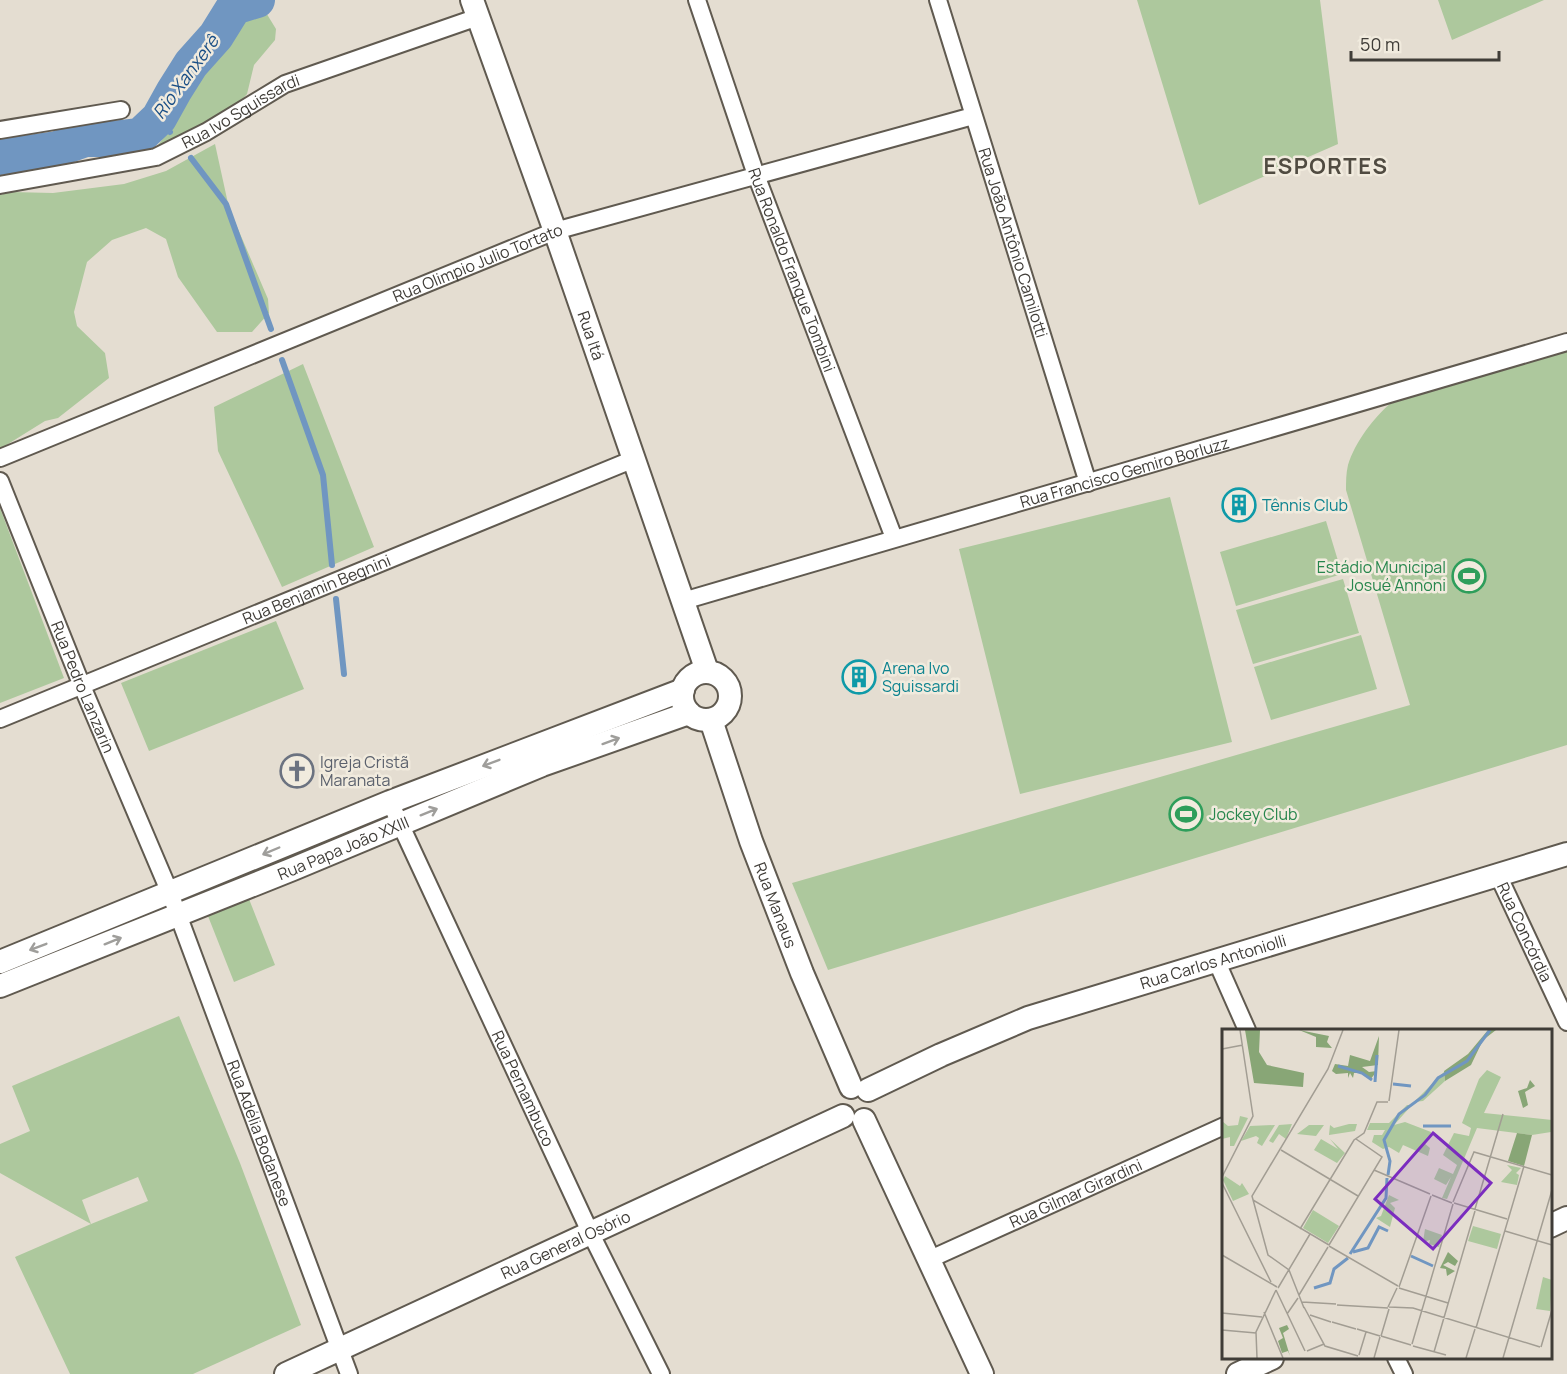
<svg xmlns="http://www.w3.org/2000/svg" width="1567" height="1374" font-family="Manrope,sans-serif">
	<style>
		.green { fill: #adc89d; fill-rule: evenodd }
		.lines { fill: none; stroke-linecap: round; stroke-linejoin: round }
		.stream { stroke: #7096c1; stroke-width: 6 }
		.river { stroke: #7096c1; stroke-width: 36 }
		.street-casing { stroke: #605a50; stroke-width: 20 }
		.secondary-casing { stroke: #605a50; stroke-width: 26 }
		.street { stroke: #fff; stroke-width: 16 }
		.secondary { stroke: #fff; stroke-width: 22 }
		.oneway { stroke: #9f9e9b }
		.labels { text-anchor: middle; stroke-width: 5; stroke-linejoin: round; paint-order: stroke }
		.street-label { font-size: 16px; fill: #3f3c37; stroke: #f1ebde }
		.culture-label { font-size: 16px; fill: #0d838f; stroke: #f1ebde; text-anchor: start }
		.leisure-label { font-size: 16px; fill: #27864d; stroke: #f1ebde; text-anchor: end }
		.worship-label { font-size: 16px; fill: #5b616d; stroke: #f1ebde; text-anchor: start }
		.water-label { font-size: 18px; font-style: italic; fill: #1a4f86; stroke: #f1ebde }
		.district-label { font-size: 22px; font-weight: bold; letter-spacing: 1.5px; fill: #504b41; stroke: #f1ebde }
		.inset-river { fill: none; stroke: #7096c1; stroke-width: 3 }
		.inset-road { fill: none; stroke: #a29d93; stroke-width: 1.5 }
		.view { fill: #7b2cbf; fill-opacity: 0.15; stroke: #7b2cbf; stroke-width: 3 }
		.inset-edge { fill: none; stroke: #3f3c37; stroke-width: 3 }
	</style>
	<rect width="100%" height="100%" fill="#e4ddd1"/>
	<path class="green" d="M1137 0H1320L1338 144 1199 205Z
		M1438 0H1544L1452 40Z
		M246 11H265L276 29 275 40 254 65 247 94 240 102 162 152 156 148 172 126 195 77 225 29Z
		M215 144 229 208 268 299 269 313 252 332H217L178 277 166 239 146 228 112 240 87 262 74 312 77 326 105 353 109 378 58 418 45 421 0 449V195L11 192 53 193 124 184 166 171Z
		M1567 349V745L828 970 792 883 1410 705 1346 490C1346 482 1346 473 1348 465 1355 442 1374 417 1392 402Z
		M303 364 374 547 282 587 218 451 214 407Z
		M1170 497 1232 742 1020 794 959 549Z
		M0 508 64 678 0 703Z
		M1326 521 1342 574 1236 606 1220 552Z
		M1343 579 1359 633 1253 664 1236 610Z
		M276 621 304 689 149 751 121 683Z
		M1361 635 1377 689 1271 720 1254 667Z
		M247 894 275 965 234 982 206 911Z
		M179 1016 240 1163 301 1325 193 1374H70L15 1257 91 1224 0 1173V1144L30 1131 12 1086ZM138 1177 148 1201 91 1224 82 1200Z"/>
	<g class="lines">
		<path class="stream" d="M159 118 170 132
			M191 158 226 204 271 329
			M282 360 323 475 332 565
			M336 599 344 674"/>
		<path class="river" d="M0 157 57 149 85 139H113L140 136 159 118 174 91 191 64 216 36 234 7 257 0"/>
		<g class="street-casing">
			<g id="street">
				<path id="s1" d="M697 0 756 175 894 538"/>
				<path id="s2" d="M938 0 1088 483"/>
				<path d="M0 130 121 110"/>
				<path id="s3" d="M0 185 156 157 206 132 285 84 478 17"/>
				<path id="s4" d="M0 458 555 231 973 116"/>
				<path id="s5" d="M0 481 82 686 170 893 349 1374"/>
				<path id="s6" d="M683 601C977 513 1273 431 1567 342"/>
				<path id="s7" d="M0 719 634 459"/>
				<path id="s8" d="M390 802 590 1232 661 1374"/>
				<path id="s9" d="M1498 875 1567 1022"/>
				<path d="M1216 960 1247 1030"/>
				<path id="s10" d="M928 1260 1224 1126"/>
				<path d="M1396 1358 1404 1374"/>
			</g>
		</g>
		<g class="secondary-casing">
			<g id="secondary">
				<path id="s11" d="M472 0 555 231 707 671"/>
				<circle cx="706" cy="696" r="24"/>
				<path id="s12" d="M711 720 751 841 802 973 851 1087"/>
				<path d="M0 962 390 802 683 690"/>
				<path id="s13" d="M0 986 293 869 542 765 689 713"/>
				<path id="s14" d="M868 1090 941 1055 1028 1018 1567 854"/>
				<path d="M864 1120 982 1374"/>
				<path d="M1550 1226 1567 1218"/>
				<path id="s15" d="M286 1374 843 1116"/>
				<path d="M1238 1374 1272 1358"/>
			</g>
		</g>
		<use href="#street" class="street"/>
		<use href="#secondary" class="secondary"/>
	</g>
	<defs><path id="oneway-shaft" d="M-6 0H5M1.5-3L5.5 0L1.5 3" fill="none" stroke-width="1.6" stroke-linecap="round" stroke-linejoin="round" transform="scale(1.5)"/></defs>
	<g class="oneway">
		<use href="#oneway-shaft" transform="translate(611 741) rotate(-20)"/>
		<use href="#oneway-shaft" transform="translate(491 763) rotate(159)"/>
		<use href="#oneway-shaft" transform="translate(429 812) rotate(-22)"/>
		<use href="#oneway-shaft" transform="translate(271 851) rotate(157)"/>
		<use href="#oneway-shaft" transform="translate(113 941) rotate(-22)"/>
		<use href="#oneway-shaft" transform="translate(38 947) rotate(159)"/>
	</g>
	<defs>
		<g id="building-ring" transform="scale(1.725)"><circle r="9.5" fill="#f1ebde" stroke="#0f9aa8" stroke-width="1.5"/><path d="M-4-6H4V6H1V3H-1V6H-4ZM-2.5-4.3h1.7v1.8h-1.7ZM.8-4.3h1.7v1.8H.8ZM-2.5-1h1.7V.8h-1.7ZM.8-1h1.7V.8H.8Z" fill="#0f9aa8"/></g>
		<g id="stadium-ring" transform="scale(1.725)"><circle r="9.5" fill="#f1ebde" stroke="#2e9e5b" stroke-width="1.5"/><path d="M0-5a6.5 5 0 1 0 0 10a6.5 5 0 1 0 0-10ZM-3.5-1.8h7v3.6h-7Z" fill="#2e9e5b"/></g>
		<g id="church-ring" transform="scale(1.725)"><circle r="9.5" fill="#f1ebde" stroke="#6b7280" stroke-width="1.5"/><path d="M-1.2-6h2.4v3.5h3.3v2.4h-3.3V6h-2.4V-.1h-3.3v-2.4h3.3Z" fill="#6b7280"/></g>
	</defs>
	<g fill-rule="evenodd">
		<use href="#building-ring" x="1239" y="505"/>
		<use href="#stadium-ring" x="1469" y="576"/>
		<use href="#building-ring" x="859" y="677"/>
		<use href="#church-ring" x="297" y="771"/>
		<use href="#stadium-ring" x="1186" y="814"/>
	</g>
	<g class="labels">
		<g class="street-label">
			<text dy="6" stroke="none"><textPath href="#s3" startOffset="255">Rua Ivo Sguissardi</textPath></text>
			<text dy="6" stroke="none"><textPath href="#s2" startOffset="254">Rua João Antônio Camilotti</textPath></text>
			<text dy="6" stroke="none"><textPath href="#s4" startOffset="516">Rua Olimpio Julio Tortato</textPath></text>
			<text dy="6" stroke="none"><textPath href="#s1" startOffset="286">Rua Ronaldo Franque Tombini</textPath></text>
			<text dy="6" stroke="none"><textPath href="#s11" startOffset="356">Rua Itá</textPath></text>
			<text dy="6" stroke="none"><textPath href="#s6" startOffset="460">Rua Francisco Gemiro Borluzz</textPath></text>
			<text dy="6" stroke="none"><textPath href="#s7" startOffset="342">Rua Benjamin Begnini</textPath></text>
			<text dy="6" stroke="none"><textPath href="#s5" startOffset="222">Rua Pedro Lanzarin</textPath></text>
			<text dy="6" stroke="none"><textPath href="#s13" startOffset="370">Rua Papa João XXIII</textPath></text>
			<text dy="6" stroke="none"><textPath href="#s12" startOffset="196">Rua Manaus</textPath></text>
			<text dy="6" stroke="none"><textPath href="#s9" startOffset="63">Rua Concórdia</textPath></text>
			<text dy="6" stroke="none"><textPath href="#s14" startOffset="369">Rua Carlos Antoniolli</textPath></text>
			<text dy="6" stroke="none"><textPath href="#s8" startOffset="316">Rua Pernambuco</textPath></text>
			<text dy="6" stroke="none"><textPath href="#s5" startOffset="702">Rua Adélia Bodanese</textPath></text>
			<text dy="6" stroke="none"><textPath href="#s10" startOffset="162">Rua Gilmar Girardini</textPath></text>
			<text dy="6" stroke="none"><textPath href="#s15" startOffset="308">Rua General Osório</textPath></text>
		</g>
		<g class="culture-label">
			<text x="1262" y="511">Tênnis Club</text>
			<text x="882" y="674">Arena Ivo<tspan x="882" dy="18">Sguissardi</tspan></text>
		</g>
		<g class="leisure-label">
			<text x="1446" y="573">Estádio Municipal<tspan x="1446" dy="18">Josué Annoni</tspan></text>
			<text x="1209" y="820" text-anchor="start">Jockey Club</text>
		</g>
		<g class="worship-label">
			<text x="320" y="768">Igreja Cristã<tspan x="320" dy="18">Maranata</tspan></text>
		</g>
		<g class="water-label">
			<text transform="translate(186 77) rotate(-54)" y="6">Rio Xanxerê</text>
		</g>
		<g class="district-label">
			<text x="1326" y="174">ESPORTES</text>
		</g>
	</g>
	<g transform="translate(1222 1029)">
		<rect width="330" height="330" fill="#e4ddd1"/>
		<path d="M265 41 279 48 262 84 330 91 329 103 310 106 255 99 225 170 220 169 229 148 224 156 212 150 217 139 231 145 235 136 221 126 232 104 247 107 249 99 240 94 257 50ZM222 43 223 52 201 72 192 73ZM185 76H190L172 96 183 93 209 103 208 110 202 114 208 119 206 127 181 116 177 124 167 118 161 120 150 113 152 106H160L163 101H145L148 94H167ZM18 87 26 89 12 117H8V108L0 110V92L6 97 16 96ZM70 95 64 110 57 105 51 114 47 112 57 96ZM127 95H135L133 102 107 106 108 96 112 99ZM53 96 40 117 35 114 37 109 34 107 19 112 28 97ZM87 96H102L94 107 75 105ZM99 110 116 120 108 110 123 124 115 134 92 121ZM285 136 299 139 294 144 297 146 295 156 279 153 290 141ZM3 147 18 157 20 154 27 165 11 172 1 151ZM167 166 177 171 168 174 173 179 168 198 154 189 159 187ZM91 181 117 197 106 214 81 199ZM251 197 279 205 275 220 246 212ZM203 200 220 206 217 218 207 215 208 211 201 213ZM321 248 330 251 328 282 314 280Z" fill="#adc89d"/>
		<path d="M23 1H38L37 23 45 36 82 44 81 58 32 54ZM77 1 107 7 105 13 110 19 94 18V8ZM266 1H274L261 11 249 36 223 52 222 42 246 25ZM157 7 156 36 140 38 147 43 155 42 148 51 141 44H132L131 49 128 44 126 49V44L114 45 110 42 113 35 126 37 128 26 148 32ZM308 51 313 57 303 63 306 76 301 79 296 62 305 59ZM295 104 310 106 302 137 286 132ZM226 223 236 232 233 237 226 233 221 236 233 242 225 247 224 240 218 239ZM65 296 67 300 61 304 68 327 66 322 60 324 56 312 61 309 57 299Z" fill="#88a676"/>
		<path class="inset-river" d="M116 37 140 44 150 51M153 53 155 26M171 55 189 57M201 97H229M166 146 168 132 162 111 177 85 203 66 216 49 245 32 268 1M131 223 146 219 157 198 166 202M128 225 164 169 165 149M189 227 211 237M92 259 108 254 112 240 126 229"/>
		<path class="inset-road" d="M0 20 21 16M167 72 177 1M59 121 136 167M152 141 208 165M0 148 31 87 18 1M0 154 49 253M210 166 230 174M31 171 107 216M231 173 252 123 330 146M232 174 285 190M253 180 281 85M78 200 132 111 142 104 155 73H166M283 202 330 216M107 216 160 128 134 110M107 217 176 257M0 226 55 258M177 258 209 167M56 259 88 205M177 259 226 274M54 261 83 322M77 266 106 218M80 273 114 275M115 276 166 279M82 278 103 317 136 327M166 278 175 259M167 278 191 279 318 318M82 279 67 241 46 226 30 167 106 40 121 1M42 283 61 329M0 284 40 288M65 285 76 269M88 286 109 293M110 293 134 300M254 299 302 137M135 300 158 307M0 301 34 304M159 307 167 280M159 307 189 316M190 315 231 175M191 317 224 326M319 318 330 281M85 322 102 315M212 323 253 182M137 326 144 303M35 329 34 303 54 261M152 329 158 308M244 329 253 300M281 329 330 161"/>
		<path class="view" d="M211 104 269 154 211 220 153 170Z"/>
		<rect width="330" height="330" class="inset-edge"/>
	</g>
	<path d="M1351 51v9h148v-9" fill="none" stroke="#3f3c37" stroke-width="3"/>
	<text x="1360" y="51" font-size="18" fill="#3f3c37" stroke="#f1ebde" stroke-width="4.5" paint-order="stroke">50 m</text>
</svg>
